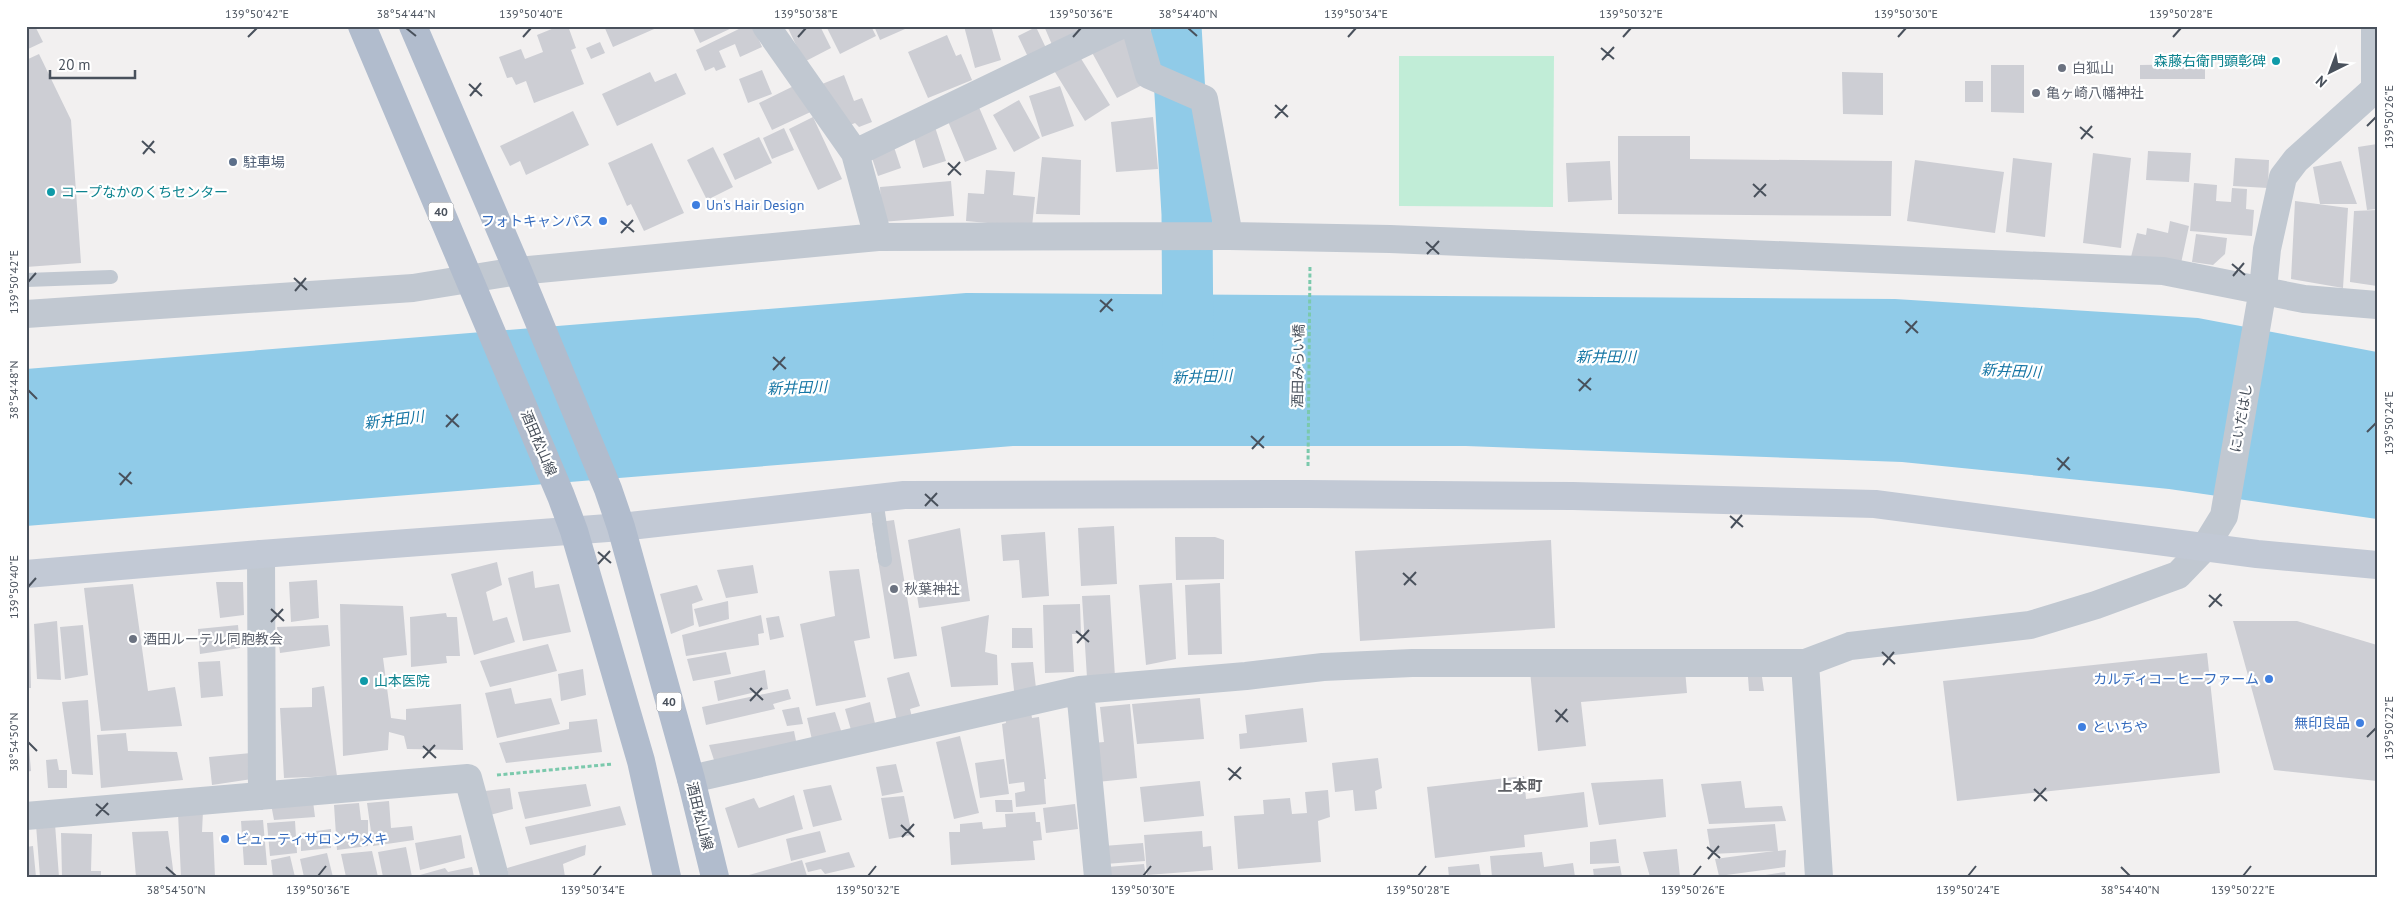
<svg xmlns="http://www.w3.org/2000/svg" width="2403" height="903" font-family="'PT Sans','Noto Sans JP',sans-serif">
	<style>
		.green { fill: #c1edd7 }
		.water { fill: #90cbe8 }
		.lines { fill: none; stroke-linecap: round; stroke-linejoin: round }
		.river { stroke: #90cbe8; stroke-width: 51 }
		.building { fill: #cdced4 }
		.path { stroke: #7bc9ac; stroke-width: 3; stroke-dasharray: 4 2.5; stroke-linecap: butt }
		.lane { stroke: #c1c8d1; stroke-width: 14 }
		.street { stroke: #c1c8d1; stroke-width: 28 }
		.secondary { stroke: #c2c9d5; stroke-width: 28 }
		.primary { stroke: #b1bccd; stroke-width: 28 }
		.ticks { fill: none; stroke: #49515c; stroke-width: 2 }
		.culture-dot { fill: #0f9aa8; stroke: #fff; stroke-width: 2 }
		.worship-dot { fill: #6b7280; stroke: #fff; stroke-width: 2 }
		.service-dot { fill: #5c6f8a; stroke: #fff; stroke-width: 2 }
		.shop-dot { fill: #3f7fe0; stroke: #fff; stroke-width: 2 }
		.labels { text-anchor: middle; stroke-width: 4.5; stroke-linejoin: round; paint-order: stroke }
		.shield { fill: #fff; stroke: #80858d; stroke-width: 1 }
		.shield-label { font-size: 12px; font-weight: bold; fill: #49515c }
		.culture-label { font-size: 14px; fill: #0d838f; stroke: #fff; text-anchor: start }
		.worship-label { font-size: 14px; fill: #5b616d; stroke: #fff; text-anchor: start }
		.service-label { font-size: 14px; fill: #4e5e75; stroke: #fff; text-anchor: start }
		.shop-label { font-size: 14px; fill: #366cbe; stroke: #fff; text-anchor: start }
		.street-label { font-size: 14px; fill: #49515c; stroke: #fff }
		.water-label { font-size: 15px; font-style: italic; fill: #1475a4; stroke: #fff }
		.neighbourhood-label { font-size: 15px; font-weight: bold; fill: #5d5f64; stroke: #fff }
		.neatline { fill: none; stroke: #49515c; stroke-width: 2 }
		.ticks-label { font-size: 12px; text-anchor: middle; fill: #49515c }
	</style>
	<rect width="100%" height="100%" fill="#f2f0f0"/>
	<path class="green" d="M1399 56H1554L1553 207 1399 206Z"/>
	<path class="water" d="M966 293 1895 299 2198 318 2377 352V519L2169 489 1902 462 1466 446H1013L26 526V369Z"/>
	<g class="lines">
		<path class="river" d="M1176 26 1187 214 1188 365"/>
	</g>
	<path class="building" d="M26 26H35L43 42 26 50Z
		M559 26H568L576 48 571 50 584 84 534 103 526 81 516 85 512 77 507 78 499 57 521 49 525 59 543 52 537 35Z
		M604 26H661L613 47Z
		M692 26H736L700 43Z
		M745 26H753L762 47 740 57 735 44 719 51 726 67 716 71 714 67 705 71 696 50Z
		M787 26H820L831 48 804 62Z
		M826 26H871L876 36 840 54Z
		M874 26H903L905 29 880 40Z
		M964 26H991L1001 60 975 68Z
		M1044 26H1089L1053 47Z
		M1036 27 1046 48 1028 57 1018 36Z
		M1120 30 1148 82 1117 98 1089 47Z
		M947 35 956 56 961 54 972 80 928 98 908 52Z
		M600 42 605 53 591 59 586 48Z
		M1075 49 1110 105 1085 121 1050 64Z
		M39 54 71 120 81 263 26 267V60Z
		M2205 64V79H2140V65Z
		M1991 65H2024V113L1991 112Z
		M762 70 772 94 748 103 739 79Z
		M650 72 655 82 676 73 686 94 617 126 602 94Z
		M1842 72 1883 73V115L1843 114Z
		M844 75 854 101 862 98 872 122 859 127 855 123 833 132 815 87Z
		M804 81 817 109 772 130 759 103Z
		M1965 81H1983V102H1965Z
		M1060 86 1074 126 1042 137 1029 96Z
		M1019 100 1040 138 1014 152 993 115Z
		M978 105 997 149 965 162 947 119Z
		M573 111 589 145 526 175 520 161 510 166 500 146Z
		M813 117 842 179 818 190 789 129Z
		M1153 117 1158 169 1116 172 1111 122Z
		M935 127 946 161 923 168 913 134Z
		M784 128 794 150 772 159 763 138Z
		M1618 136H1690V159L1892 161 1891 216 1618 214Z
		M759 137 772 163 735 180 723 154Z
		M652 143 684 213 644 231 631 204 627 206 608 163Z
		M2377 144V209L2367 210 2358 147Z
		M713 147 733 187 707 200 687 160Z
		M894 147 901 168 878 176 871 155Z
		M2148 151 2191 153 2189 182 2146 180Z
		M2093 153 2131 158 2121 248 2083 243Z
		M1042 157 1081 160 1080 215 1036 214Z
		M2013 158 2052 163 2045 237 2006 232Z
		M2235 158 2269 160 2268 188 2233 186Z
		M1915 160 2004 172 1995 233 1907 221Z
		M1610 161 1612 200 1568 202 1566 163Z
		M2341 161 2357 204H2320L2313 167Z
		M986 170 1015 172 1013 195 1035 197 1032 227 966 221 968 193 984 194Z
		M951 181 954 216 882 222 880 187Z
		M2194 183 2217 185 2216 201 2231 202 2232 188 2247 189 2246 209 2254 210 2252 236 2190 231Z
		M2295 201 2348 208 2343 288 2291 279Z
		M2377 210V286L2350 282 2354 211Z
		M2170 221 2189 226 2180 268 2131 257 2137 233 2146 235 2147 228 2168 233Z
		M2196 234 2227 238 2225 254 2213 265 2192 262Z
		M894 520 917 656 894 659 872 523Z
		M1114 526 1117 584 1081 586 1078 528Z
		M960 528 970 601 919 608 908 540Z
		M1045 532 1049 596 1022 598 1019 560 1003 561 1001 535Z
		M1175 537H1215L1224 540V579L1176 580Z
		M1551 540 1555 628 1360 641 1355 551Z
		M497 562 502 585 486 592 493 621 507 617 515 642 474 655 451 574Z
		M753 565 758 593 726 598 717 570Z
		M859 569 870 638 854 641 866 697 816 706 800 624 835 616 829 571Z
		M533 571 535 588 559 584 571 632 523 641 508 578Z
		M317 580 319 618 291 622 289 582Z
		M216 582H243L244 615 220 618Z
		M1172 583 1176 659 1146 665 1139 585Z
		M1220 583 1222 654 1188 655 1185 585Z
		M133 584 148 691 175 687 182 726 101 731 84 588Z
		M697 585 703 600 692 604 694 625 671 634 660 594Z
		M1110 595 1115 677 1087 678 1082 596Z
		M728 601 729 619 699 627 694 609Z
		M340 604 403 606 407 655 383 658 391 718 406 720V709L461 704 463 750 407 749 404 736 389 732 388 750 343 756Z
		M1080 604 1081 634H1072L1074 672 1045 673 1043 605Z
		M29 606 31 688H26V607Z
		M446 613 447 617H457L460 656H446L447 663 411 667 410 617Z
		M761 615 764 633 758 634 759 645 686 656 682 635Z
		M989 615 985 652 997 655 998 685 951 687 941 627Z
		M779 616 784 637 770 640 766 618Z
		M57 621 61 680 37 679 34 624Z
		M2233 621H2297L2377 645V781L2274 770Z
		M83 625 88 675 65 679 60 627Z
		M238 625 240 648 200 654 198 629Z
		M328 625 330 646 280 653 277 627Z
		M1012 628H1032L1033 648H1012Z
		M548 644 557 671 490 687 480 661Z
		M726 652 731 674 693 681 687 659Z
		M2207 653 2220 773 1957 801 1943 681Z
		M1684 657 1687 693 1581 702 1586 746 1538 751 1530 671Z
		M220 661 223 696 201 698 198 662Z
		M1033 662 1037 697 1015 699 1011 663Z
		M1747 663H1760L1764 691H1749Z
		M583 669 586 695 561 701 558 674Z
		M765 670 768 689 718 701 714 681Z
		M909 672 920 706 910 709 914 726H898L887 678Z
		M324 686 337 776 284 778 280 708 312 707V688Z
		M511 688 515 704 551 698 560 724 497 738 485 693Z
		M788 689 791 699 773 704 775 709 706 725 702 707Z
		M1200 698 1204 739 1137 744 1132 704Z
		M88 700 93 775 72 774 62 702Z
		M870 702 877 732 853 737 845 709Z
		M1130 704 1137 778 1097 782 1093 743 1104 742 1100 707Z
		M799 707 803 724 787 726 782 710Z
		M1303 708 1307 742 1240 749 1239 734 1247 733 1245 715Z
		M835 712 844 740 813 744 807 718Z
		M1031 712 1032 718 1039 717 1046 779H1044L1046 804 1016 807 1015 793 1025 791 1024 782 1009 784 1002 724 1006 723 1005 715Z
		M597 719 602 752 506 763 499 743 569 729V722Z
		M794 731 798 751 716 766 709 745Z
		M126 733 128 751 177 752 183 780 101 788 97 735Z
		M28 735 31 771 26 772V736Z
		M960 736 979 813 954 819 936 742Z
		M251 753 252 779 212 785 209 757Z
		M1378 758 1382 788 1375 791 1377 809 1355 811 1353 790 1335 792 1332 763Z
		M57 759 59 770H67V788H48L46 760Z
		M1004 759 1009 794 980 798 975 763Z
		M896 764 903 792 882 796 876 767Z
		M1524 776 1526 799 1584 792 1588 827 1524 835 1525 847 1435 858 1427 787Z
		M1663 779 1666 817 1599 825 1591 783Z
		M1200 781 1204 816 1144 822 1140 787Z
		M1741 781 1745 808 1782 806 1786 821 1709 824 1701 784Z
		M586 784 591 806 525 819 518 792Z
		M831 785 842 820 813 827 803 790Z
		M510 788 513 809 490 815 485 791Z
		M1328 790 1330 817 1318 821 1321 862 1238 869 1234 816 1264 814 1263 800 1290 798 1292 814 1307 813 1305 792Z
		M794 795 803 829 738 848 725 808 754 798 759 808Z
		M904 796 912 835 889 839 881 798Z
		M995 800H1012L1013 812H996Z
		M313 801 315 817 274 820 271 804Z
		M389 801 391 828 412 826 414 840 373 846 367 803Z
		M359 803 361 820H368V846L337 850 334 805Z
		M1075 804 1078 829 1046 833 1043 808Z
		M620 806 626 825 530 845 525 827Z
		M203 811 202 832H213L215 877H181L178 813Z
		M1035 812 1036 822H1040L1042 840 1033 841 1035 860 951 865 949 832H960V824L982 822 983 829 1006 827 1005 814Z
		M263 820 267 865H244L241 821Z
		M295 821 297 853 270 856 267 823Z
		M55 824 59 877H40L36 825Z
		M1775 824 1778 851 1786 850 1785 867 1719 876 1715 859 1774 851 1711 854 1707 829Z
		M331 829V848L301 851V833Z
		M168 831 174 877H136L132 832Z
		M820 831 826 852 791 861 786 839Z
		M1202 831 1203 847 1211 846 1213 870 1147 875 1144 835Z
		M61 833 92 834 91 871H101V877H62Z
		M461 835 465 858 420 870 415 843Z
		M1616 839 1619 863 1590 864V842Z
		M1143 843 1145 861 1105 864 1103 846Z
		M586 845 585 855 563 864 565 877H509L507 868Z
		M33 846 36 877H26V847Z
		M406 847 412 877H383L378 852Z
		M1677 849 1680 877H1650L1643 852Z
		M372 851 378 877H346L341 854Z
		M849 852 855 867 825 874 821 869 808 872 805 863Z
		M1542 852 1544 867 1573 863 1575 877H1492L1490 856Z
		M327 853 333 877H304L300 859Z
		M290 856 295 877H273L271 860Z
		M802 860 807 876 804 877H742Z
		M1144 864 1146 877H1108L1107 867Z
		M1479 864 1481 877H1449L1448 867Z
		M1620 866 1622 877H1594L1593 869Z
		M472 867 474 877H421L420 875 445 868 448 872Z
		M1785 872 1786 877H1759V876Z"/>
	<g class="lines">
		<path class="path" d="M1308 466 1310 265
			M497 775 613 764"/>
		<path class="lane" d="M26 280 111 277
			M876 499 885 560"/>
		<path class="street" d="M766 26 855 153 878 237
			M1135 26 1149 75 1204 99 1229 236
			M855 153 1119 26
			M26 314 413 288 518 271 878 237 1229 236 1390 239 2163 271 2304 299 2377 305
			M261 554 262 796
			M1805 663 1819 877
			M1080 690 1098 877
			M691 779 1080 690 1246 676 1323 667 1412 663H1805L1850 646 2030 625 2096 605 2178 575 2205 547 2224 516 2263 289 2267 249 2283 177 2296 160 2375 89V26
			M26 816 468 778 495 877"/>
		<path class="secondary" d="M26 574 261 554 621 527 904 495 1308 494 1573 496 1875 504 2257 554 2377 565"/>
		<path class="primary" d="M362 26 561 496 574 531 641 761 667 877
			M413 26 518 271 608 489 621 527 691 779 715 877"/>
	</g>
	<path class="ticks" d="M406 28 416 36M1188 28 1197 36M248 37 257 28M523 37 531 28M798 37 806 28M1073 37 1081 28M1348 37 1356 28M1623 37 1631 28M1898 37 1906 28M2173 37 2181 28M1601 48 1614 59M1602 60 1614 47M469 84 482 96M470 96 481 83M1275 105 1288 117M1275 118 1287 105M2367 126 2376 117M2080 127 2093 138M2081 139 2092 126M142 141 155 153M143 154 154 141M948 163 961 175M948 175 960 162M1753 184 1766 196M1754 197 1766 184M621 221 634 232M621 233 633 220M1426 242 1439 254M1427 254 1439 241M2232 264 2245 275M2233 276 2244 263M294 278 307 290M28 282 36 273M295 291 306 278M1100 300 1113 311M1100 312 1112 299M1905 321 1918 333M1906 333 1917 321M773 357 786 369M773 370 785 357M1578 379 1591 390M28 390 37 399M1579 391 1591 378M446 415 459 427M446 427 458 414M2367 432 2376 423M1251 436 1264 448M1252 449 1264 436M2057 458 2070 470M2058 470 2069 457M119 473 132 484M120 485 131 472M925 494 938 506M925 506 937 493M1730 516 1743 527M1731 528 1742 515M598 552 611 563M598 564 610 551M1403 573 1416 585M1404 585 1416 572M28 587 36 578M2209 595 2222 606M2209 607 2221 594M271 609 284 621M271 622 283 609M1076 631 1089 642M1077 643 1089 630M1882 652 1895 664M1883 665 1894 652M750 688 763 700M750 701 762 688M1555 710 1568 722M1556 722 1567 709M2367 737 2376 728M28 742 37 751M423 746 436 758M423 758 435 745M1228 768 1241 779M1229 780 1241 767M2034 789 2047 801M2034 801 2046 788M96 804 109 815M96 816 108 803M901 825 914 837M902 837 914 824M1707 847 1720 858M1708 859 1719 846M166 867 176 876M2121 867 2130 876M318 876 326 866M593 876 601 866M868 876 876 866M1143 876 1151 866M1418 876 1426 866M1693 876 1701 866M1968 876 1976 866M2243 876 2251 866"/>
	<g class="culture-dot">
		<circle cx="2276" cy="61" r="5"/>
		<circle cx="51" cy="192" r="5"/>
		<circle cx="364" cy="681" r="5"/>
	</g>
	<g class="worship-dot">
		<circle cx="2062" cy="68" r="5"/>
		<circle cx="2036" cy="93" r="5"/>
		<circle cx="894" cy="589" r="5"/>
		<circle cx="133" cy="639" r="5"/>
	</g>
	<circle class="service-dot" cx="233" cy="162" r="5"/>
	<g class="shop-dot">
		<circle cx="696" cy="205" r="5"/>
		<circle cx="603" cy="221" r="5"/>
		<circle cx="2269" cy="679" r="5"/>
		<circle cx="2360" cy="723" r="5"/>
		<circle cx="2082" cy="727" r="5"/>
		<circle cx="225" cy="839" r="5"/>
	</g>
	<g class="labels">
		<g class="shield">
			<rect x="428.5" y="202.5" width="25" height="19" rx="4"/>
			<rect x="656.5" y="692.5" width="25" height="19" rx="4"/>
		</g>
		<g class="shield-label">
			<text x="441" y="216">40</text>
			<text x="669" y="706">40</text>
		</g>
		<g class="culture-label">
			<text x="2266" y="66" text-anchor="end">森藤右衛門顕彰碑</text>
			<text x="61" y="197">コープなかのくちセンター</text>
			<text x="374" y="686">山本医院</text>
		</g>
		<g class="worship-label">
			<text x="2072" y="73">白狐山</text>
			<text x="2046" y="98">亀ヶ崎八幡神社</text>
			<text x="904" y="594">秋葉神社</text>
			<text x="143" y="644">酒田ルーテル同胞教会</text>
		</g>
		<g class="service-label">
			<text x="243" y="167">駐車場</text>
		</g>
		<g class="shop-label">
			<text x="706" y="210">Un's Hair Design</text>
			<text x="593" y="226" text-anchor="end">フォトキャンパス</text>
			<text x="2259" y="684" text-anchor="end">カルディコーヒーファーム</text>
			<text x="2350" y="728" text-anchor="end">無印良品</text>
			<text x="2092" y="732">といちや</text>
			<text x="235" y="844">ビューティサロンウメキ</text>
		</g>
		<g class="street-label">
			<text transform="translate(1298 366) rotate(-89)" y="5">酒田みらい橋</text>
			<text transform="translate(2241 418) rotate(-80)" y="5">にいだはし</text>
			<text transform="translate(539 443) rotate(67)" y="5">酒田松山線</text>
			<text transform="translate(700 816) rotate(76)" y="5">酒田松山線</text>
		</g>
		<g class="water-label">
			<text x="1606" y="362">新井田川</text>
			<text transform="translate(2011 371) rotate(3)" y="5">新井田川</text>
			<text transform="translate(1202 377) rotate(-2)" y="5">新井田川</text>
			<text transform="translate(797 388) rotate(-2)" y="5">新井田川</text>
			<text transform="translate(394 420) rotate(-7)" y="5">新井田川</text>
		</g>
		<g class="neighbourhood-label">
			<text x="1520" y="791">上本町</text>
		</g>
	</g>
	<rect width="2403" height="903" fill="none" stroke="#ffffff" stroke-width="55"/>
	<g transform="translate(2330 72) rotate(222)" stroke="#ffffff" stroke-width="4" paint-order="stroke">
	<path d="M0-4L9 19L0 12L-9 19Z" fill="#49515c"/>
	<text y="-8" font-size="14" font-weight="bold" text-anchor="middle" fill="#49515c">N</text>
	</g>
	<path d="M50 70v8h85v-8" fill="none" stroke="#49515c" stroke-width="2.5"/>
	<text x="58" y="70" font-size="15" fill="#49515c" stroke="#ffffff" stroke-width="4" paint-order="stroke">20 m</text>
	<rect x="28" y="28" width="2348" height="848" class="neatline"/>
	<g class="ticks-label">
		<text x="257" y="18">139°50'42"E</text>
		<text x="406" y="18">38°54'44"N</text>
		<text x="531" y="18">139°50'40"E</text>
		<text x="806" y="18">139°50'38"E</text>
		<text x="1081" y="18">139°50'36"E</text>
		<text x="1188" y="18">38°54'40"N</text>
		<text x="1356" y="18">139°50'34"E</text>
		<text x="1631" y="18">139°50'32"E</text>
		<text x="1906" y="18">139°50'30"E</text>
		<text x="2181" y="18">139°50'28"E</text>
		<text transform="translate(2389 117) rotate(-90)" y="4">139°50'26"E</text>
		<text transform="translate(14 282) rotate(-90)" y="4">139°50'42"E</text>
		<text transform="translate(14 390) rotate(-90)" y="4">38°54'48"N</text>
		<text transform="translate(2389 423) rotate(-90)" y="4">139°50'24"E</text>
		<text transform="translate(14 587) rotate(-90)" y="4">139°50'40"E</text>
		<text transform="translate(2389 728) rotate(-90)" y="4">139°50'22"E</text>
		<text transform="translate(14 742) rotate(-90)" y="4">38°54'50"N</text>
		<text x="176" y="894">38°54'50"N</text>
		<text x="318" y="894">139°50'36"E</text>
		<text x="593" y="894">139°50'34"E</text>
		<text x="868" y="894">139°50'32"E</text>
		<text x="1143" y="894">139°50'30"E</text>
		<text x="1418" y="894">139°50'28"E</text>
		<text x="1693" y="894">139°50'26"E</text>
		<text x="1968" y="894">139°50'24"E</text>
		<text x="2130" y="894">38°54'40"N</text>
		<text x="2243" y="894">139°50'22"E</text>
	</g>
</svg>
